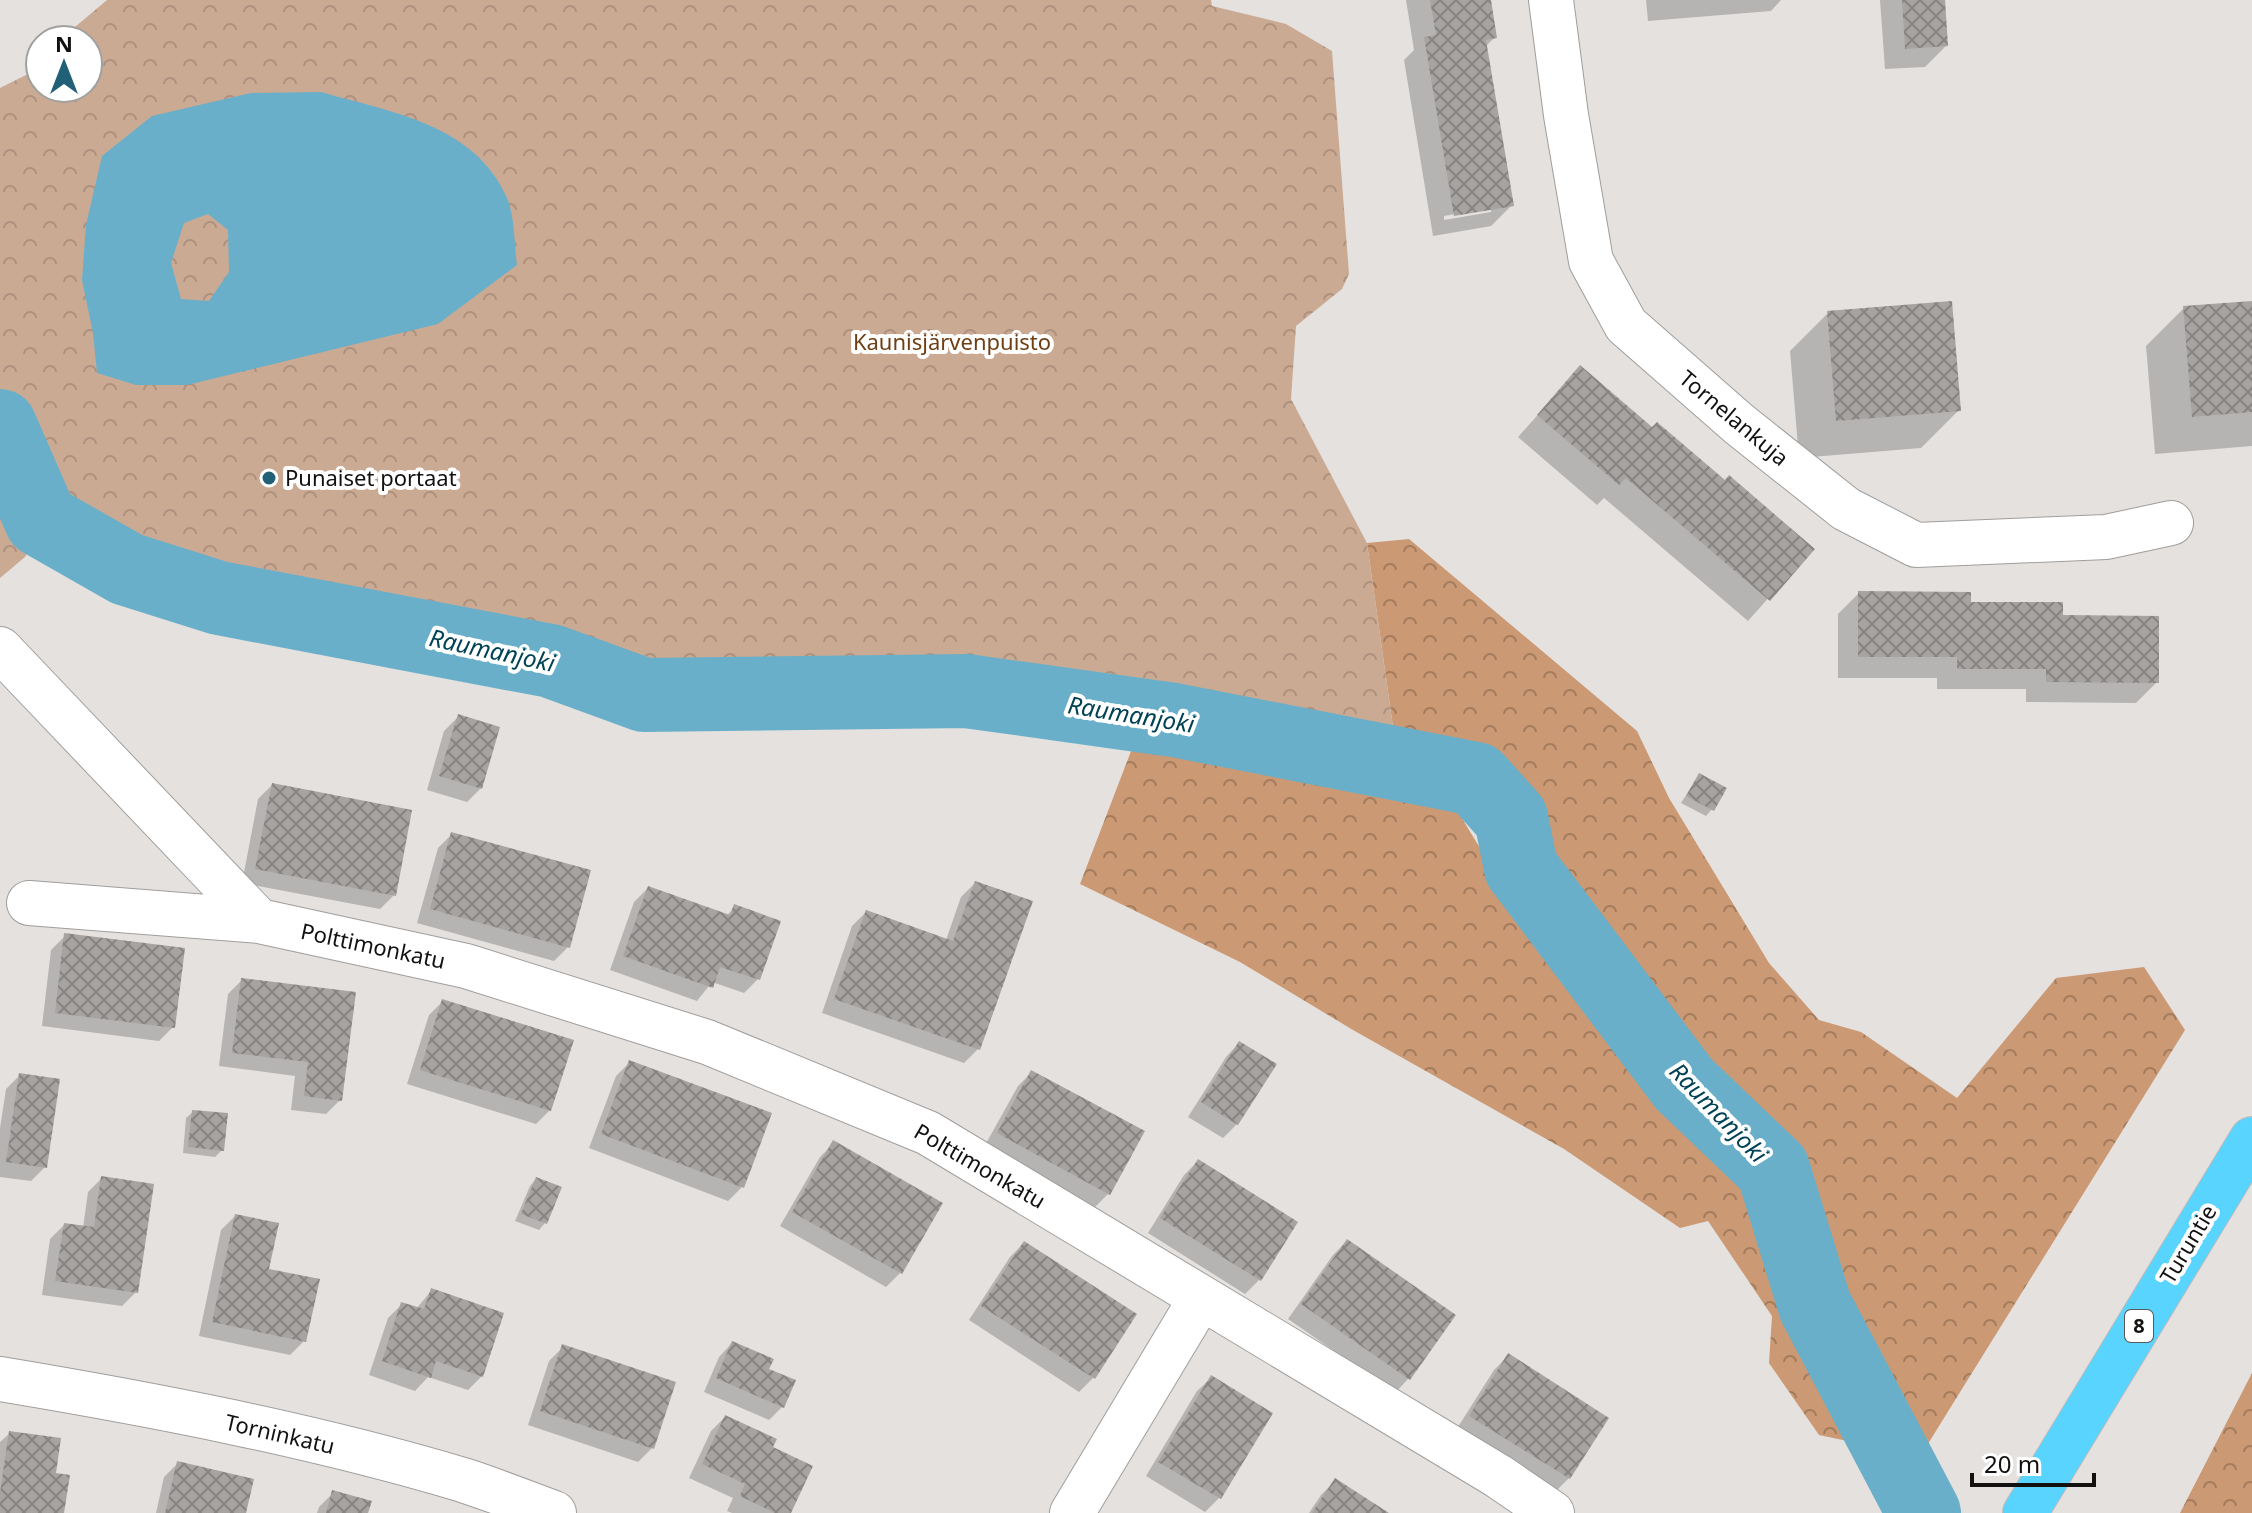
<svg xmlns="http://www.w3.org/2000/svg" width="2252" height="1513" font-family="'Noto Sans',sans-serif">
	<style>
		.forest { fill: url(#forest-crowns) }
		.park { fill: url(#park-crowns) }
		.water { fill: #6aafc9; fill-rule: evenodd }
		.shadow { fill: #0003; fill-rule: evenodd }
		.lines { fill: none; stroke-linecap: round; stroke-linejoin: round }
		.river { stroke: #6aafc9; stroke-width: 74 }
		.building { fill: url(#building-cross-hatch) }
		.minor-casing { stroke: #a09e9c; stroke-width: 46 }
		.highway-casing { stroke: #bdbcbc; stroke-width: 46 }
		.minor { stroke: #fff; stroke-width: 44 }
		.highway { stroke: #59d4ff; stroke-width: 44 }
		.poi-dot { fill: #216076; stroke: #fff; stroke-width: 3 }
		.labels { text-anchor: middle; stroke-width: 8; stroke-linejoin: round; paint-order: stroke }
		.shield { fill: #fff; stroke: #595858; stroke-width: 2 }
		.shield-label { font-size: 20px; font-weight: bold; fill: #121110 }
		.park-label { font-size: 22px; fill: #6f3e13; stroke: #fff }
		.street-label { font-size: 22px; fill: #121110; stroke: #fff }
		.poi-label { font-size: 22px; fill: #121110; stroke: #fff; text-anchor: start }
		.water-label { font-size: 24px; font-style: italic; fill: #014254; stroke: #fff }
	</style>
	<defs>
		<pattern id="forest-crowns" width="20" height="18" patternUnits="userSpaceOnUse" patternTransform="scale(2)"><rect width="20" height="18" fill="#cb9973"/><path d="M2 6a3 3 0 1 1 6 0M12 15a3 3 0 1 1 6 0" fill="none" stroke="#a37b5d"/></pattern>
		<pattern id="park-crowns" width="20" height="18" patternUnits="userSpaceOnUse" patternTransform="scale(2)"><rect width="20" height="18" fill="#cbaa93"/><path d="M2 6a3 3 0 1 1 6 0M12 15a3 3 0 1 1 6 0" fill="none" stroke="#ad917e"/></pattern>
		<pattern id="building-cross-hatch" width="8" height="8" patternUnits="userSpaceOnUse" patternTransform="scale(2)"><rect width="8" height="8" fill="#a6a3a1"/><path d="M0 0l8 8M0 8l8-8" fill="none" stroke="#868382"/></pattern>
	</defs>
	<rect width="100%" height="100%" fill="#e4e1df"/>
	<path class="forest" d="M1409 539 1637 731 1669 798 1769 963 1819 1020 1861 1032 1957 1098 2056 978 2144 967 2185 1030 1921 1455 1881 1378 1807 1250 1788 1155 1689 1071 1607 928 1548 885 1539 809 1508 773 1395 741 1367 543Z
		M1138 733 1294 755 1446 792 1506 891 1630 1056 1755 1186 1800 1321 1857 1443 1819 1435 1769 1363 1772 1316 1708 1221 1680 1228 1564 1149 1353 1030 1240 962 1080 884Z
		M2252 1373V1513H2180Z"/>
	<path class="park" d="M107 0H1211L1212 6 1286 24 1332 51 1349 274 1342 289 1296 326 1291 399 1367 543 1395 741 1037 685 775 679 668 681 539 645 305 600 155 565 60 500 25 557 0 578V88L40 68V88H88V40H66L75 27Z"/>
	<path class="water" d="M321 92C390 112 475 124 507 198 515 217 514 244 517 265L438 324 187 385H136L97 373 93 333 82 280 86 225 102 156 152 116 251 93ZM208 214 228 230 229 272 209 301 181 299 171 263 184 223Z"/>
	<path class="shadow" d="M1406 0H1489L1495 37 1486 46 1512 205 1491 226 1433 236 1404 60 1414 50ZM1491 208V212L1444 220V216Z
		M1646 0H1781L1771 11 1648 21Z
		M1880 0H1942L1946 46 1925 67 1885 69Z
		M2252 303V446L2155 454 2146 346 2184 308Z
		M1828 313 1959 410 1921 448 1799 458 1790 351Z
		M1580 368 1652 429 1812 549 1748 621 1604 498 1597 505 1518 437Z
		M1859 593 1969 604 2061 617 2157 682 2136 703 2026 702V689H1937V678H1838V614Z
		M458 717 481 788 467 802 427 790 444 731Z
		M1699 775 1712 809 1706 816 1681 803Z
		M272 785 394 895 380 909 242 883 258 799Z
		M452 834 568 947 554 961 417 923 438 848Z
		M975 883 978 1049 964 1063 822 1013 852 926 866 912 946 940 961 897Z
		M648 888 726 916 735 907 758 979 744 993 712 982 697 1001 610 970 634 902Z
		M65 936 173 1027 159 1041 42 1026 51 950Z
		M242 980 340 1100 326 1114 291 1110 295 1076 219 1066 228 994Z
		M443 1001 550 1110 536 1124 407 1084 429 1015Z
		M1239 1043 1237 1124 1223 1138 1188 1117 1226 1057Z
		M630 1062 742 1187 728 1201 589 1148 616 1076Z
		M1032 1072 1109 1193 1095 1207 984 1147 1018 1086Z
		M20 1075 45 1167 31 1181 0 1177V1128L6 1089Z
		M193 1112 222 1150 215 1157 183 1153 186 1118Z
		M834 1143 900 1273 886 1287 780 1226 820 1157Z
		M1198 1161 1295 1222 1259 1280 1245 1294 1148 1233 1184 1175Z
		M102 1178 136 1292 122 1306 42 1295 50 1239 64 1225 83 1228 88 1192Z
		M536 1179 545 1223 539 1230 515 1221 530 1186Z
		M235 1216 304 1341 290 1355 199 1336 221 1230Z
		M1347 1241 1453 1316 1408 1379 1395 1393 1288 1319 1333 1255Z
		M1024 1243 1093 1378 1079 1392 969 1320 1010 1257Z
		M432 1290 482 1376 468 1390 428 1377 415 1391 369 1375 388 1318 402 1304 416 1309Z
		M732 1343 767 1370 783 1406 769 1420 704 1392 719 1357Z
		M563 1347 652 1448 638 1462 528 1425 549 1361Z
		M1508 1356 1607 1418 1569 1478 1555 1492 1456 1430 1494 1370Z
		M1211 1378 1219 1498 1205 1512 1146 1476 1197 1391Z
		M725 1417 770 1448 789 1513H732L727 1511 733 1498 689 1478 711 1431Z
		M10 1433 62 1513H0V1442Z
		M178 1463 244 1513H156L164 1477Z
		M1335 1481 1384 1513H1309L1321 1495Z
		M333 1493 366 1513H317L319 1507Z"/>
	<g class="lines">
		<path class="river" d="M0 426 41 520 127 569 219 598 551 661 644 695 966 691 1174 720 1476 779 1511 818 1521 868 1684 1084 1773 1169 1815 1306 1924 1513"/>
	</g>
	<path class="building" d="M1430 0H1491L1497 38 1486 40 1514 206 1454 216 1424 37 1436 35Z
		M1902 0H1945L1948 46 1905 49Z
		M1952 301 1961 411 1836 421 1827 311Z
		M2252 301V412L2192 417 2183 306Z
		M1580 365 1652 427 1657 422 1725 480 1729 475 1815 549 1770 601 1626 478 1619 485 1537 415Z
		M1858 591 1971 592V602H2063V615L2159 616V683L2046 682V669H1957V657H1858Z
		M458 714 500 727 482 789 439 776Z
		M1699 773 1727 788 1714 811 1686 796Z
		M272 783 412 810 396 896 255 869Z
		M451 832 591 870 570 948 430 909Z
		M975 881 1033 901 980 1050 834 999 866 910 953 941Z
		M648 886 730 915 734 904 781 921 760 980 720 967 713 988 623 956Z
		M64 933 185 948 175 1028 55 1013Z
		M241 978 356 992 342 1101 304 1096 308 1062 232 1053Z
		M442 999 574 1040 551 1111 420 1070Z
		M1239 1041 1277 1064 1238 1125 1201 1102Z
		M629 1060 772 1113 744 1188 601 1134Z
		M1031 1070 1145 1131 1110 1195 997 1133Z
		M19 1073 60 1079 47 1168 6 1162Z
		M192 1110 228 1113 224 1151 188 1147Z
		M833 1140 943 1203 902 1274 792 1212Z
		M1198 1159 1298 1222 1261 1281 1160 1218Z
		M101 1176 154 1184 138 1293 55 1281 64 1223 94 1227Z
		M536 1177 562 1187 547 1224 521 1214Z
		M235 1214 279 1223 269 1269 320 1279 306 1342 212 1322Z
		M1347 1239 1456 1315 1410 1380 1301 1304Z
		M1024 1241 1137 1314 1095 1379 981 1306Z
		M431 1288 504 1313 483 1377 436 1361 431 1378 382 1361 401 1302 424 1309Z
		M732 1341 774 1359 769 1369 796 1380 784 1408 716 1378Z
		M562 1344 676 1382 654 1449 540 1411Z
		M1508 1353 1609 1418 1570 1479 1469 1416Z
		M1211 1375 1273 1413 1221 1499 1158 1462Z
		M725 1415 777 1439 773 1447 813 1466 791 1513H775L740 1496 745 1484 702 1464Z
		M9 1431 61 1438 56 1473 70 1475 64 1513H0V1493Z
		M177 1461 254 1479 246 1513H165Z
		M1335 1478 1389 1513H1312Z
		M332 1490 372 1501 368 1513H326Z"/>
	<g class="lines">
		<g class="minor-casing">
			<path id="minor" d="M1551 0 1566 115 1591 261 1626 325 1739 424 1846 509 1916 545 2106 537 2171 523
				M0 649 259 921
				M29 903 259 921 466 966 707 1042 928 1133 1498 1476 1552 1513
				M0 1379C156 1405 312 1435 463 1480 494 1490 524 1502 554 1513
				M1072 1513 1201 1298"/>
		</g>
		<g class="highway-casing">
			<path id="highway" d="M2025 1513 2252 1139"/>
		</g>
		<use href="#minor" class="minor"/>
		<use href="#highway" class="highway"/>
	</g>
	<circle class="poi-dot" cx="269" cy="478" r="8"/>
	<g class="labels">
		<rect class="shield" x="2125" y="1310" width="28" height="32" rx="6"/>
		<g class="shield-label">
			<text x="2139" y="1333">8</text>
		</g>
		<g class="park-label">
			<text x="952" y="350">Kaunisjärvenpuisto</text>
		</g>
		<g class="street-label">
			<text transform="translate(1734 418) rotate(40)" y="8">Tornelankuja</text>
			<text transform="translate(373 946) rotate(12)" y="8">Polttimonkatu</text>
			<text transform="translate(980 1166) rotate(30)" y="8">Polttimonkatu</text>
			<text transform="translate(2188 1244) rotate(-59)" y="8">Turuntie</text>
			<text transform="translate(280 1434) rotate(13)" y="8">Torninkatu</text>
		</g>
		<g class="poi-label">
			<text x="285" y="486">Punaiset portaat</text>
		</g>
		<g class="water-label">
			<text transform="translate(492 651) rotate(12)" y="8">Raumanjoki</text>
			<text transform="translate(1131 715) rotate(9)" y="8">Raumanjoki</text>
			<text transform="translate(1718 1113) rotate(46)" y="8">Raumanjoki</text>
		</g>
	</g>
	<g transform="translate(64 64)"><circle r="38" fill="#ffffff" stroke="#a0a09f" stroke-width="2"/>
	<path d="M0-6L14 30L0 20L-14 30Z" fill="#216076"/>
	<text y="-12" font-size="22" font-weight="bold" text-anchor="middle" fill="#121110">N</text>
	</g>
	<path d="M1972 1473v12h122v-12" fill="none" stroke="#121110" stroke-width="4"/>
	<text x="1984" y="1473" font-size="24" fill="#121110" stroke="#ffffff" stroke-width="6" paint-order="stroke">20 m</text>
</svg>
